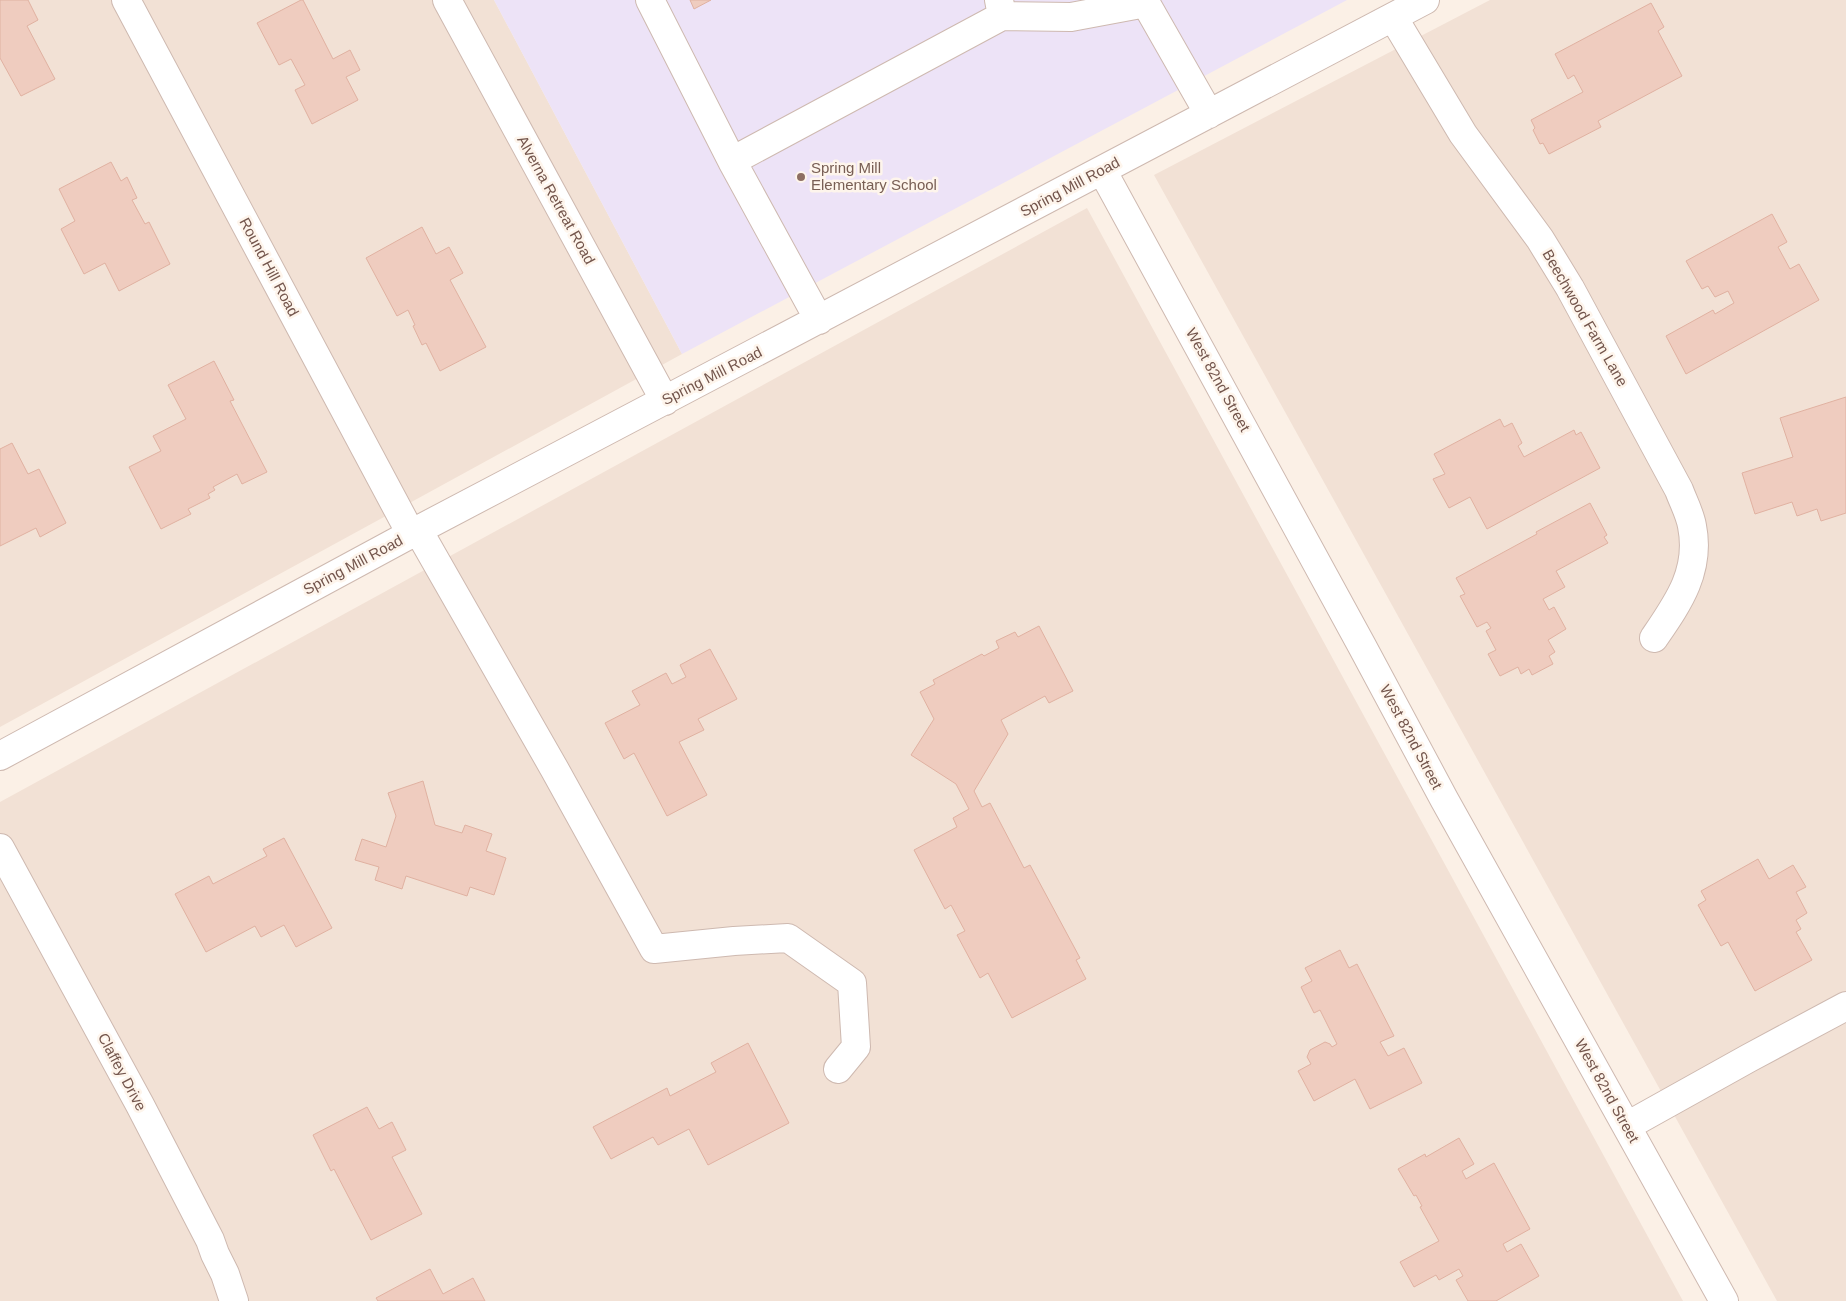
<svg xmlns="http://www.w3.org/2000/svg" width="1846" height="1301" font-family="Helvetica,sans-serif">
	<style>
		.residential { fill: #f2e1d5 }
		.education { fill: #ede3f7 }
		.building { fill: #efccbf; stroke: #e0b1a1 }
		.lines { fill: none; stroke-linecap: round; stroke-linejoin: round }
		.minor-casing { stroke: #ceb9b0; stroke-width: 30 }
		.minor { stroke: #fff; stroke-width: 28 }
		.education-dot { fill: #8d6e63; stroke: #fef5ec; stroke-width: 2 }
		.labels { text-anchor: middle; stroke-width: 5; stroke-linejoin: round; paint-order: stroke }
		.education-label { font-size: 15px; fill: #785e54; stroke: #fef5ec; text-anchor: start }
		.street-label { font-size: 15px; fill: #73554c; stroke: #fef5ec }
	</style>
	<rect width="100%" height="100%" fill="#fbf0e6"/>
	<path class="residential" d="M0 0H494L682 354 0 727Z
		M1490 0H1846V1301H1777L1154 175Z
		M1087 208 1683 1301H0V802Z"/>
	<path class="education" d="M494 0H1347L682 354Z"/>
	<path class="building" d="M0 0H28L38 20 27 26 55 79 21 96 0 58Z
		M301 0H303L333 59 350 50 360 70 346 77 358 100 312 124 295 90 305 85 291 59 279 65 257 23Z
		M690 0H711L694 9Z
		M1651 3 1664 27 1658 31 1682 76 1598 121 1601 127 1549 154 1543 143 1540 144 1533 130 1535 128 1531 120 1583 92 1574 75 1568 79 1555 54Z
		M111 162 121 181 127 177 137 198 132 200 145 224 149 222 170 264 119 291 105 263 84 274 61 229 75 221 59 189Z
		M1772 214 1787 242 1778 247 1790 269 1799 264 1819 300 1686 374 1666 336 1713 310 1715 314 1734 303 1728 291 1715 297 1708 286 1702 289 1686 261Z
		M422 227 436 254 449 247 463 273 450 280 486 347 440 371 426 343 422 345 413 326 415 325 408 310 397 316 366 258Z
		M214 361 234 400 230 401 267 472 242 484 237 474 213 487 215 490 208 494 210 498 188 509 191 514 161 529 129 467 161 451 153 436 186 419 168 385Z
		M1846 397V513L1821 521 1817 509 1797 516 1792 502 1755 514 1742 473 1793 457 1780 418Z
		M1500 419 1504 427 1512 423 1522 443 1518 446 1524 457 1574 430 1576 435 1581 432 1600 468 1487 529 1470 497 1449 508 1433 479 1445 474 1434 454Z
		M12 443 28 474 39 469 66 523 40 537 36 528 0 546V449Z
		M1590 503 1607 535 1604 537 1608 543 1556 571 1565 587 1543 599 1549 610 1554 607 1566 629 1548 640 1555 652 1549 656 1553 664 1532 675 1529 669 1521 674 1518 667 1500 676 1488 654 1496 650 1486 631 1491 628 1487 622 1477 627 1460 596 1465 594 1456 578 1537 534 1536 532Z
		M1039 626 1073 691 1049 703 1045 696 1001 720 1008 734 974 791 982 807 990 803 1024 868 1030 865 1080 958 1076 960 1086 979 1012 1018 988 973 980 978 957 935 965 931 951 905 945 909 914 850 957 827 953 818 969 809 956 784 911 755 934 719 920 692 935 684 933 680 982 654 984 656 999 648 996 641 1015 632 1018 637Z
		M710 649 737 699 698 719 704 730 679 742 707 795 667 816 634 753 624 759 605 723 640 705 632 691 666 673 672 684 686 677 680 665Z
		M423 781 435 825 462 833 465 825 492 834 486 851 506 858 494 895 470 887 467 896 406 876 402 889 375 880 379 867 355 860 362 839 386 847 396 816 388 793Z
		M284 838 332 928 296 947 284 925 261 937 255 926 206 952 175 894 209 876 213 884 267 856 263 849Z
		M1758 859 1769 879 1793 865 1806 887 1796 892 1807 913 1796 920 1801 929 1796 932 1812 960 1755 991 1728 942 1721 946 1698 905 1706 900 1701 891Z
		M1340 950 1349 968 1357 964 1394 1036 1380 1042 1388 1056 1404 1048 1422 1083 1370 1109 1355 1079 1314 1101 1298 1071 1311 1064 1307 1057 1310 1050 1325 1042 1330 1044 1332 1047 1337 1044 1320 1010 1314 1013 1301 987 1312 981 1305 968Z
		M748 1043 789 1123 708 1165 689 1129 658 1145 653 1137 611 1159 593 1127 667 1088 670 1096 716 1072 711 1063Z
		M367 1107 379 1129 392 1122 406 1150 392 1157 422 1214 371 1240 334 1169 331 1171 313 1135Z
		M1459 1138 1474 1164 1462 1171 1466 1179 1494 1163 1530 1229 1503 1244 1507 1252 1521 1244 1539 1276 1496 1301H1468L1456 1280 1463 1276 1459 1269 1439 1280 1436 1275 1414 1287 1400 1262 1439 1241 1420 1207 1422 1206 1416 1195 1414 1196 1398 1169 1425 1154 1426 1157Z
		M430 1269 443 1294 473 1278 485 1301H378L376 1298Z"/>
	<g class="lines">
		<g class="minor-casing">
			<path id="minor" d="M126 0 411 534
				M447 0 665 401
				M650 0 732 161
				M1144 0 1209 114
				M1002 16 1071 17 1146 3
				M1393 17 1463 134 1540 239 1570 288 1679 490C1683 501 1690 514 1692 526 1701 571 1678 603 1654 638
				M1102 170 1362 646 1444 799 1724 1301
				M819 320 732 161 1002 16 999 0
				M418 530 555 770 654 949 734 941 788 938 852 983 856 1047 838 1069
				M0 756 418 530 1425 0
				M0 848 140 1105 210 1240 215 1254 225 1274 234 1301
				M1627 1126 1749 1058 1846 1006"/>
		</g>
		<use href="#minor" class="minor"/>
	</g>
	<circle class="education-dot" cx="801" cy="177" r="5"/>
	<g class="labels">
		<g class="education-label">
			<text x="811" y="173">Spring Mill<tspan x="811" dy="17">Elementary School</tspan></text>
		</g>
		<g class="street-label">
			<text transform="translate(1070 187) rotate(-28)" y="5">Spring Mill Road</text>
			<text transform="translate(556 200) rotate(61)" y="5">Alverna Retreat Road</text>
			<text transform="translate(269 267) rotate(62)" y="5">Round Hill Road</text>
			<text transform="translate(1585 318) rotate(60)" y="5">Beechwood Farm Lane</text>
			<text transform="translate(712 376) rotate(-27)" y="5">Spring Mill Road</text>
			<text transform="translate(1218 380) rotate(61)" y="5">West 82nd Street</text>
			<text transform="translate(353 565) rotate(-28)" y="5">Spring Mill Road</text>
			<text transform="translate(1411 737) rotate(62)" y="5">West 82nd Street</text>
			<text transform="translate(122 1072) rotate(62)" y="5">Claffey Drive</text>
			<text transform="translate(1607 1091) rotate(61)" y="5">West 82nd Street</text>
		</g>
	</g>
</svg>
